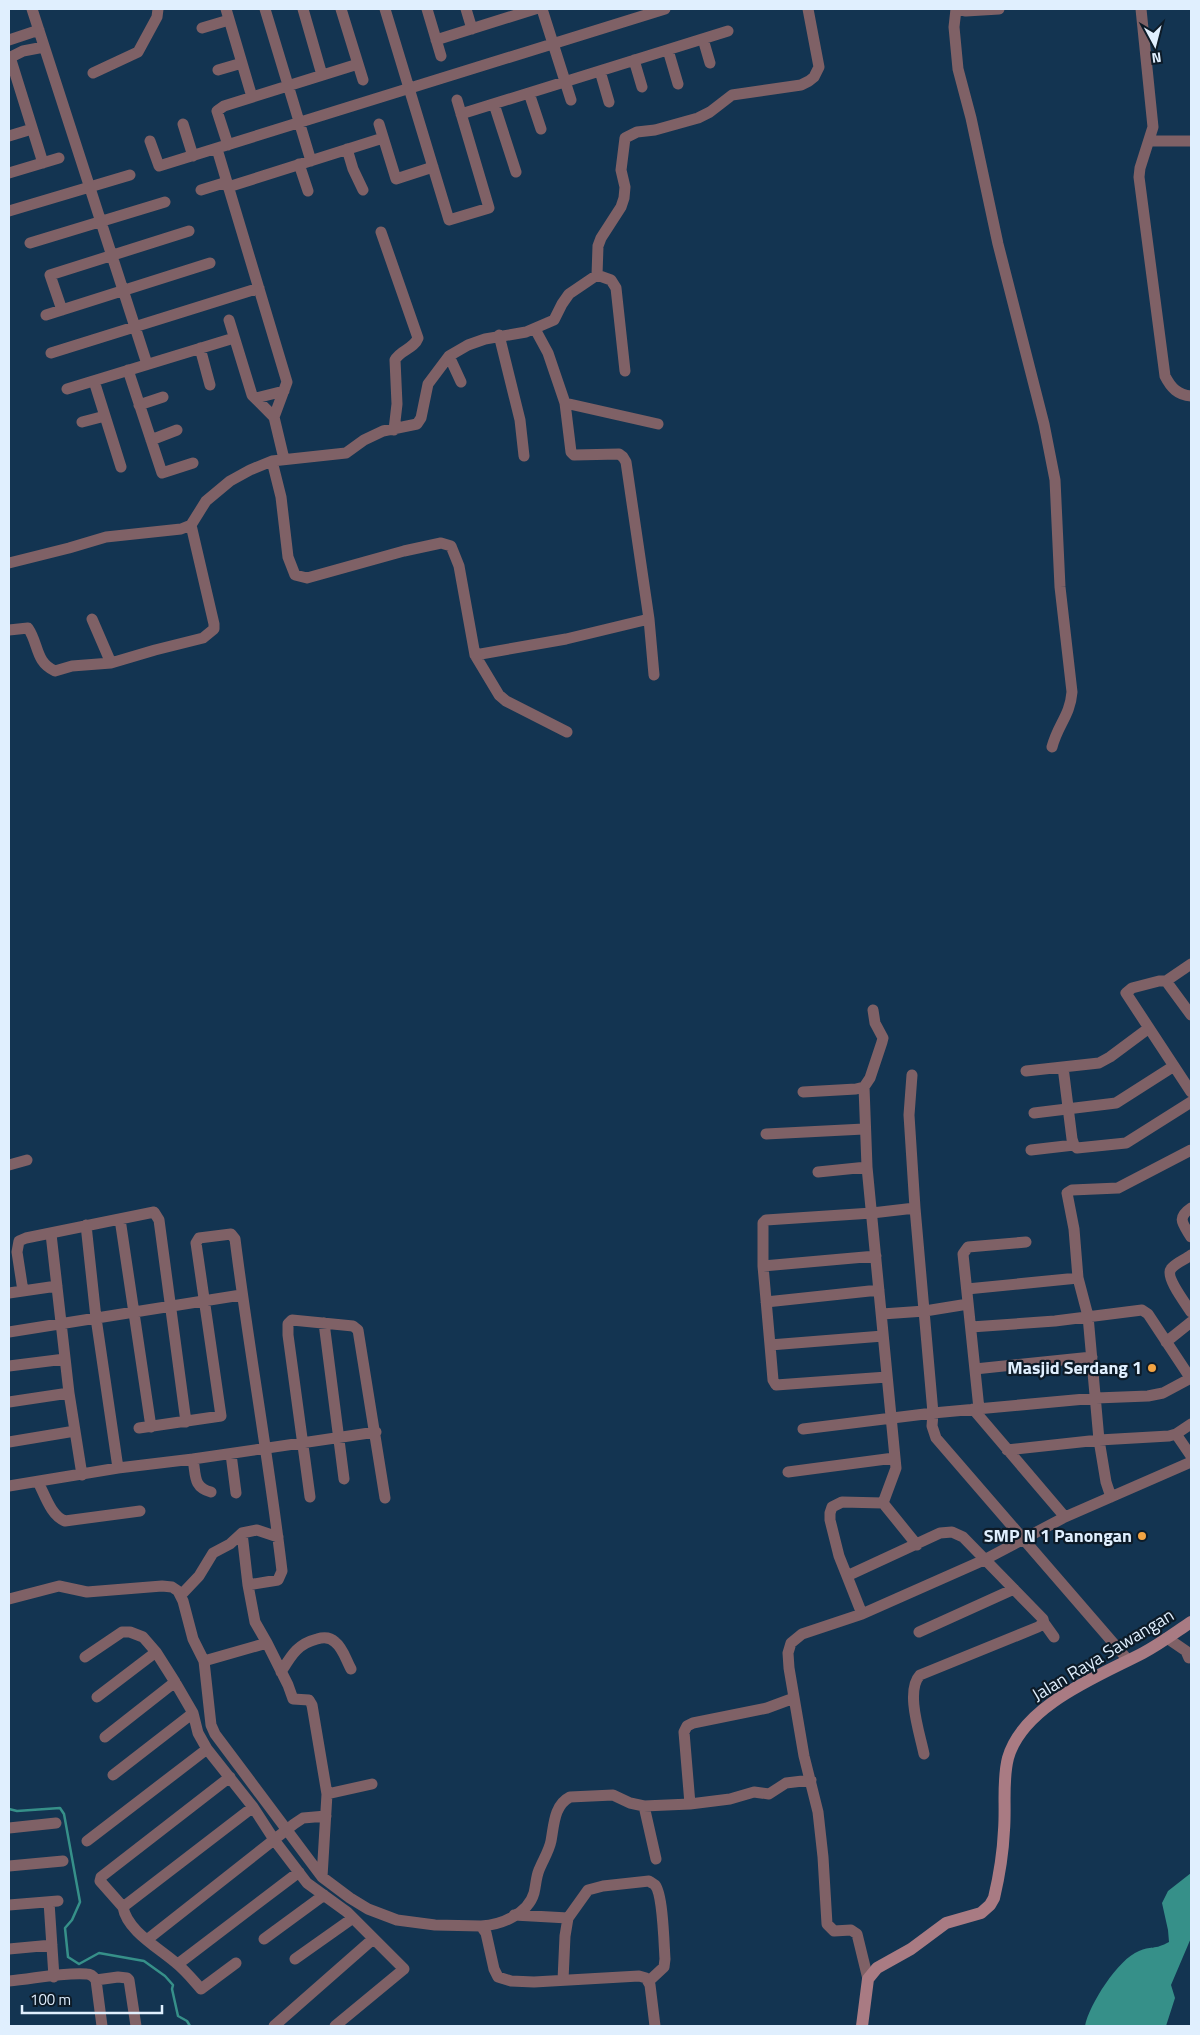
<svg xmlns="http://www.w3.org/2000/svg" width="1200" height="2035" font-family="'Titillium Web',sans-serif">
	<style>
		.water { fill: #369089 }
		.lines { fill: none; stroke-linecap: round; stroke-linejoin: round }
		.stream { stroke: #369089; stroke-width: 2.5 }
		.street { stroke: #7f6166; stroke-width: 11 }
		.secondary { stroke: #a97b83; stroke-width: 12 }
		.poi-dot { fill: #f3a443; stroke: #0d1b28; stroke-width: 2 }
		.labels { text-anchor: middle; stroke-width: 4.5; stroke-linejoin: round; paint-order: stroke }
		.poi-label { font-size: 18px; font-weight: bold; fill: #e0effe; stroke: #0d1b28; text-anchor: end }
		.street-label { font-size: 18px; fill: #e0effe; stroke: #0d1b28 }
	</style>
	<rect width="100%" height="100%" fill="#133451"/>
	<path class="water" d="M1191 1873V1938L1171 1985 1175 1998 1166 2026H1085C1089 2005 1118 1959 1139 1951 1150 1946 1155 1950 1169 1942L1168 1930 1162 1903 1168 1891Z"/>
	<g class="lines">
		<path class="stream" d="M9 1809 17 1811 60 1808 64 1814 80 1902 72 1920 65 1928 68 1957 79 1964 99 1953 144 1961 165 1976 173 1985 172 1989 178 2016 187 2021 190 2026"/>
		<path class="street" d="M32 9 147 364
			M226 9 252 97
			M265 9 311 161
			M303 9 322 75
			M341 9 363 80
			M385 9 449 220 489 208 457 100
			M427 9 441 56
			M466 9 472 29
			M542 9 571 100
			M956 9 954 27 958 69 971 118 998 244 1044 424 1055 480 1060 587 1072 692C1070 716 1058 724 1052 747
			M956 9 966 11 999 9
			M1141 9 1153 127 1140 168 1139 177 1165 376C1171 388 1178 395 1191 396
			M202 28 229 20
			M703 39 710 63
			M9 40 39 30
			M436 40 535 9
			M668 50 678 84
			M10 57 43 163
			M9 58 23 51 44 47
			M634 60 642 87
			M218 70 242 63
			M600 71 609 102
			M93 73 138 52 157 17 158 9
			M529 93 541 129
			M494 104 516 172
			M461 114 728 31
			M183 124 193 156
			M379 124 396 179 433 167
			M9 136 32 129
			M150 141 159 166 665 9
			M1150 141H1191
			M228 145 217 111 224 106 358 64
			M217 149 287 382 274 417
			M347 149 353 169 363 190
			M299 164 308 191
			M9 173 59 158
			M228 187 383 138
			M201 190 227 182
			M9 211 130 175
			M381 232 418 338C414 349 400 350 395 360L397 404 394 430
			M30 243 165 202
			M597 275 611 280 616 288 625 371
			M62 310 50 275 189 231
			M46 315 210 263
			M229 320 252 395 274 417 284 459
			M535 329 548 353 565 403 658 424
			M499 335 520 420 524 456
			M200 348 210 385
			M51 353 259 288
			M449 356 461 382
			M128 370 162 473 193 463
			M94 381 121 467
			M67 389 234 338
			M256 398 284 391
			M565 403 571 452 574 455 619 454 623 457 626 462 649 619 654 675
			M139 405 163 397
			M82 422 105 416
			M151 440 177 430
			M272 461 281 497 288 557 295 575 307 578 404 551 441 543 451 546 459 566 475 655 499 695 506 701 567 732
			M9 563 69 548 106 537 181 529 191 525 206 501 230 481 250 470 272 461 346 453 364 440 383 431 417 424 421 418 428 384 449 356 468 345 485 339 526 332 554 320 562 304 569 294 597 275 598 246 601 238 621 207 624 198 625 187 621 170 625 138 637 132 655 130 698 118 710 112 732 95 801 85 809 81 814 77 819 67 808 9
			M92 619 111 663 155 650 203 638 214 629V624L191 525
			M9 630 28 628C39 644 35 662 55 671L72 666 111 663
			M475 655 566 639 649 619
			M1191 964 1166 981H1159L1132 988 1126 993 1191 1092
			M1166 981 1191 1015
			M1063 1067 1072 1139 1074 1145 1077 1148 1126 1143 1191 1102
			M1026 1071 1099 1063 1110 1057 1149 1028
			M912 1075 909 1115 915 1208
			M864 1087 870 1078 882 1042 883 1038 875 1023 873 1010
			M803 1092 856 1089 864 1087 867 1167 896 1468 883 1503
			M1034 1113 1116 1103 1174 1066
			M766 1134 864 1129
			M1031 1150 1074 1145
			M9 1165 27 1160
			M818 1172 867 1167
			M1191 1208C1176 1218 1183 1224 1191 1237
			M120 1219 151 1427
			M86 1225 96 1318 118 1468
			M51 1234 69 1393 82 1475
			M1191 1255C1186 1259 1175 1263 1171 1269 1165 1277 1186 1304 1191 1312
			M763 1266 876 1256
			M967 1289 1078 1278
			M23 1291 17 1252 19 1241 26 1238 154 1212 159 1220 186 1422
			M9 1293 57 1286
			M766 1302 879 1290
			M882 1314 925 1311 968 1304
			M324 1323 344 1479
			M971 1327 1055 1321 1142 1310 1148 1314 1191 1379
			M9 1332 241 1295
			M883 1336 770 1345 763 1266V1223L766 1220 872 1213 915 1208 933 1413 932 1426 936 1438 1128 1660
			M1166 1342 1191 1322
			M770 1345 773 1380 776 1385 887 1377
			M9 1366 65 1359
			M975 1369 1092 1357
			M9 1402 69 1393
			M973 1409 1065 1517
			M979 1409 963 1254 968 1247 1026 1242
			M139 1428 221 1416 196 1243 199 1238 231 1234 235 1239C249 1350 269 1460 282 1571L278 1580 248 1585
			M803 1429 933 1413 1096 1398 1148 1396 1163 1393 1191 1378
			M1176 1434 1191 1456
			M9 1442 75 1431
			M1007 1450 1099 1440 1169 1436 1176 1434 1191 1424
			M231 1454 236 1493
			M193 1459C196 1476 193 1487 211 1492
			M788 1472 894 1458
			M38 1482C45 1495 51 1516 65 1521L140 1511
			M9 1486 118 1468 193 1459 376 1432
			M310 1497 288 1335V1324L292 1320 353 1326 358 1330 385 1498
			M1111 1497 1106 1482 1099 1440 1088 1316 1078 1278 1074 1229 1067 1193 1072 1190 1118 1188 1191 1150
			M847 1576 839 1556 830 1520V1513L832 1507 842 1502 883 1503 917 1545
			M181 1595 199 1576 213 1553 230 1544 242 1533 257 1530 278 1537
			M9 1599 59 1586 87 1592 162 1586 172 1587 178 1591 183 1601 193 1639 204 1661 211 1725 215 1734 322 1877 350 1898 368 1909 397 1920 435 1925 481 1926 486 1933 494 1969 498 1977 511 1981 534 1982 639 1976 646 1978 650 1985 655 2026
			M862 1614 847 1576 940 1533 952 1532 963 1537 1043 1619 1044 1623 1038 1627 920 1675C905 1691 920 1734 924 1754
			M1044 1623 1054 1637
			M919 1632 1014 1589
			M1167 1638 1186 1651 1189 1658
			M267 1643 288 1685 293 1699 309 1700 312 1705 327 1794 322 1877
			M85 1657 122 1632H130L143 1637 156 1652 175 1682 193 1713 198 1733 207 1749 253 1807 275 1841 307 1883 347 1912 404 1969 335 2026
			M204 1661 267 1643 255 1622 248 1585 242 1533
			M281 1672C291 1656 297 1644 317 1639 324 1637 330 1637 335 1642 343 1648 346 1660 351 1669
			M97 1697 156 1652
			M105 1737 175 1682
			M113 1775 193 1713
			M230 1777 101 1877 100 1881 123 1907 253 1807
			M327 1794 372 1784
			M690 1804 684 1732 687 1726 693 1723 767 1708 794 1698
			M644 1806 656 1859
			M9 1828 56 1823
			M87 1841 207 1749
			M9 1866 63 1861
			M49 1902 54 1977
			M9 1905 58 1901
			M123 1907C127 1931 159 1948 176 1963 185 1970 193 1980 201 1989L236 1963
			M514 1915 568 1918 565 1936 563 1980
			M568 1918 588 1890 603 1886 649 1881C650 1882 654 1884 655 1885 663 1894 664 1945 665 1959L664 1967 649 1981
			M481 1926C501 1925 528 1914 534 1893 536 1885 536 1877 539 1870 543 1860 549 1851 551 1841 554 1825 554 1805 570 1797L613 1795 630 1803 644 1806 690 1804 730 1799 754 1792 769 1794 786 1783 811 1780
			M148 1939 294 1824 303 1818 326 1816
			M264 1939 324 1895
			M9 1949 52 1945
			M295 1959 353 1918
			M178 1964 299 1872
			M868 1979 857 1934 851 1930 834 1931 827 1924 823 1857 818 1812 804 1756 789 1668 788 1653 791 1643 802 1634 862 1614 984 1560 1065 1517 1191 1462
			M96 1980 102 2026
			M9 1981C33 1979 63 1972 87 1974 91 1974 94 1977 96 1980L118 1977 127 1978 129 1980 136 2026
			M274 2026 373 1939"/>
		<path class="secondary" d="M862 2026 868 1979 877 1968 911 1949 946 1923 981 1913 990 1905 994 1898C999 1877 1003 1852 1004 1830 1006 1807 1002 1781 1008 1758 1023 1705 1099 1676 1143 1653 1160 1644 1176 1632 1191 1622"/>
	</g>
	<g class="poi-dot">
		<circle cx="1152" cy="1368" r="5"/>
		<circle cx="1142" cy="1536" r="5"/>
	</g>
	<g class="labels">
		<g class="poi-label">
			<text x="1142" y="1374">Masjid Serdang 1</text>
			<text x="1132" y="1542">SMP N 1 Panongan</text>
		</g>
		<g class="street-label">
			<text transform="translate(1103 1655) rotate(-31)" y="6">Jalan Raya Sawangan</text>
		</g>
	</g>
	<rect width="1200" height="2035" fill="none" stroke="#e0effe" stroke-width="20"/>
	<g transform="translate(1155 45) rotate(173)" stroke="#0d1b28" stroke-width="4" paint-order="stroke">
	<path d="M0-4L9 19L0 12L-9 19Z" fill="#e0effe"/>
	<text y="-8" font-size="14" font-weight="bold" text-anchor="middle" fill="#e0effe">N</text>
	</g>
	<path d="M22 2005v8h140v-8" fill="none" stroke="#e0effe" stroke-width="2.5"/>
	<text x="30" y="2005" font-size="15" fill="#e0effe" stroke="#0d1b28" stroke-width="4" paint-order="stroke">100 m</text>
</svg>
